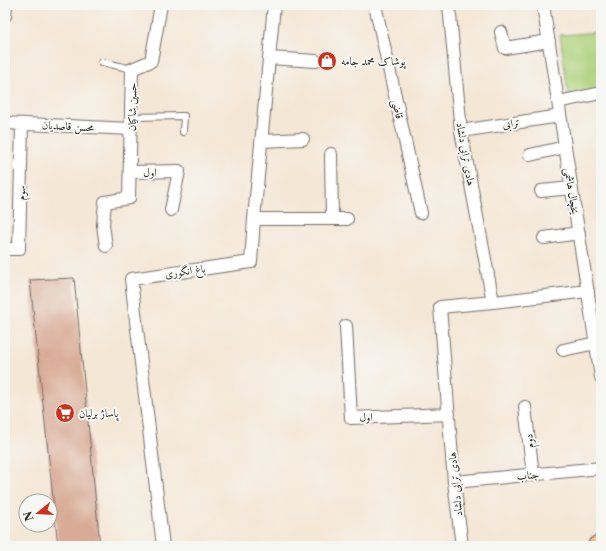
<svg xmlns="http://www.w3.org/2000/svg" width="606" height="551" font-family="'Libre Caslon Text',Amiri,serif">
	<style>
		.green { fill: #aed27b; stroke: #6c7e53 }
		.building { fill: #d9ab96 }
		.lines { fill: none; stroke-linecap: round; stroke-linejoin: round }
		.service-casing { stroke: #726d67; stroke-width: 8 }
		.minor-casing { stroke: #726d67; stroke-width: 14 }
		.primary-casing { stroke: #726d67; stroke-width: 22 }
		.service { stroke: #fff; stroke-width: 6 }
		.minor { stroke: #fff; stroke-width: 12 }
		.primary { stroke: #fabc8b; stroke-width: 20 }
		.labels { text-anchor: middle; stroke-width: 4; stroke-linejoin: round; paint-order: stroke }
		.poi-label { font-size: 11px; fill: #2b2b2b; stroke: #f6f6f2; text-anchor: start }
		.street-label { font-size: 11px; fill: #2b2b2b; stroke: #f6f6f2 }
	</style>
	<rect width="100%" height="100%" fill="#f6f6f2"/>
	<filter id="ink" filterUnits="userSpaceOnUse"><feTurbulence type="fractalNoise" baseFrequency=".025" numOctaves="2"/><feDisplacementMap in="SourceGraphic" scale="8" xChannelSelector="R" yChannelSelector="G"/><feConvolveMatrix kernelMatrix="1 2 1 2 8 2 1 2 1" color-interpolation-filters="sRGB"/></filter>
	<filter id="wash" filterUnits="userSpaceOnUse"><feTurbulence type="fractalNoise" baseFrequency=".012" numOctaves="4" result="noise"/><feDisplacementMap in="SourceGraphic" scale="16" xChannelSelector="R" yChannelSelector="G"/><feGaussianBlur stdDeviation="0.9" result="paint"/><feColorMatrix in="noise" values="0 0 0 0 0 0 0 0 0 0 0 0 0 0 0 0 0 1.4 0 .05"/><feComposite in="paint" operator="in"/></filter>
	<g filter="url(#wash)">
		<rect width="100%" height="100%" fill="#f5e7d6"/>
		<path class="green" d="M601 32V93L569 100 560 35Z"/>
		<g id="blocks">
			<path class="building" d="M74 278 100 546H58L30 280Z"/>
		</g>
	</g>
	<g filter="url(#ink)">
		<use href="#blocks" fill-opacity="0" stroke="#726d67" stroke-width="1"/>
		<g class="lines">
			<g class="service-casing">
				<path id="service" d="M102 62 132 69
					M131 117 184 116 183 132"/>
			</g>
			<g class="minor-casing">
				<path id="minor" d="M375 5 421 213
					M449 5 461 131 493 302
					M543 5 601 377
					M5 16 6 5
					M501 32 505 48 549 41
					M269 58 316 61
					M558 102 601 93
					M5 123 131 129
					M461 131 560 116
					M262 141 303 139
					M331 154 332 219
					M530 155 565 147
					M130 172 179 171 171 210
					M541 191 571 188
					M254 219H347
					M544 238 579 233
					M106 246 103 225 105 202 129 198 132 69 151 61 161 5
					M5 249H19L22 124
					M346 326 351 418 449 414
					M563 350 596 343
					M525 407 533 475
					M454 482 601 468
					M163 546 131 279 251 262 254 219 274 5
					M462 546 454 482 440 307 493 302 588 291"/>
			</g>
			<g class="primary-casing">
				<path id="primary" d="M598 546 601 545"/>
			</g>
			<use href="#service" class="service"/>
			<use href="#minor" class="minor"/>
			<use href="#primary" class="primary"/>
		</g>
	</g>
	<defs>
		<g id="shop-disc" transform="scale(1)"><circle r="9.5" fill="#c8321e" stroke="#f6f6f2"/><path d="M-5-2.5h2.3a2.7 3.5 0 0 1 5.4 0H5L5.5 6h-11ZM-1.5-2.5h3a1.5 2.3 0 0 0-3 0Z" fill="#fff"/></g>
		<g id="supermarket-disc" transform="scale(1)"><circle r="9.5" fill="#c8321e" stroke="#f6f6f2"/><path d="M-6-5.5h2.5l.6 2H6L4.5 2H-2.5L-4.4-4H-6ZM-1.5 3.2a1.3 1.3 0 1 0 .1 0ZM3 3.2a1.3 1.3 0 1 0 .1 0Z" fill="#fff"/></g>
	</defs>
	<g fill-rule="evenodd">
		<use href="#shop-disc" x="327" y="61"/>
		<use href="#supermarket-disc" x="65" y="413"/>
	</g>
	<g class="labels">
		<g class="poi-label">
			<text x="341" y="65">پوشاک محمد جامه</text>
			<text x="79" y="417">پاساژ برلیان</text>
		</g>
		<g class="street-label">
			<text transform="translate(132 107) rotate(-89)" y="4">حسین شاکیان</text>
			<text transform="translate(398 109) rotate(78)" y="4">قاضی</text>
			<text transform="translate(511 123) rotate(-8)" y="4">ترابی</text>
			<text transform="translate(68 126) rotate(3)" y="4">محسن قاصدیان</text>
			<text transform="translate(466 154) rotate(80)" y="4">هادی ترابی دلشاد</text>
			<text x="150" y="176">اول</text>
			<text transform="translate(572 191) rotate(81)" y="4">یخچال هاشمی</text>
			<text transform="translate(21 193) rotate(-89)" y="4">سوم</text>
			<text transform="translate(185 271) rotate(-8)" y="4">باغ انگوری</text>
			<text transform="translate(366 417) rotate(-2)" y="4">اول</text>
			<text transform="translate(529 441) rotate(-96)" y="4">دوم</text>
			<text transform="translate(528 475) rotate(-5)" y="4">جناب</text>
			<text transform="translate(455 484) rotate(-96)" y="4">هادی ترابی دلشاد</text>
		</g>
	</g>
	<rect width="606" height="551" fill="none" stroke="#f6f6f2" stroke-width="20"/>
	<g transform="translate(38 513) rotate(252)"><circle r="19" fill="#f6f6f2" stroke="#a5a5a2"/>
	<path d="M0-3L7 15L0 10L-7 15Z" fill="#c8321e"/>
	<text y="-6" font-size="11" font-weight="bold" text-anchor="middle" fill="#2b2b2b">N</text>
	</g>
</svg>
